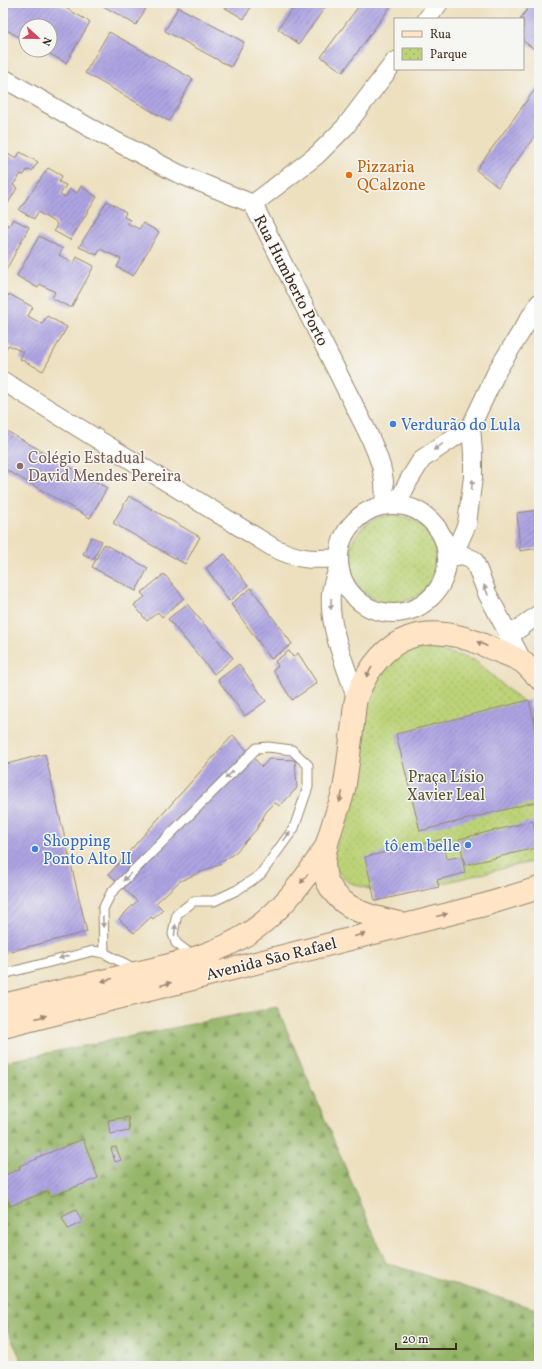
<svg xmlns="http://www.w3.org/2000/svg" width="542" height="1369" font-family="Vollkorn,serif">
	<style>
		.forest { fill: url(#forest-firs); stroke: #687043 }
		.park { fill: url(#park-dots); stroke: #7c7e4b }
		.building { fill: url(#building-hatch) }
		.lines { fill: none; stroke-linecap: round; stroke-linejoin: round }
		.lane-casing { stroke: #94856e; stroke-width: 11 }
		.street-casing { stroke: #94856e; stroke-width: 20 }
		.secondary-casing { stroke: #94856e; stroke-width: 24 }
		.lane { stroke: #fff; stroke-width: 9 }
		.street { stroke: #fff; stroke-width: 18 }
		.secondary { stroke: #ffe4c6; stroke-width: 22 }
		.oneway { fill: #a79f9a }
		.oneway2 { fill: #9d8772 }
		.food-dot { fill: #e8710a; stroke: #f6f6f2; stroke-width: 1.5 }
		.shop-dot { fill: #3f7fe0; stroke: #f6f6f2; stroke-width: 1.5 }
		.education-dot { fill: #8d6e63; stroke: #f6f6f2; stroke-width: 1.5 }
		.labels { text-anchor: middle; stroke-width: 3; stroke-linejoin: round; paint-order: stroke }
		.food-label { font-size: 16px; fill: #c56008; stroke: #f6f6f2; text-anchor: start }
		.street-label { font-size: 16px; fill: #3b2a1e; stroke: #f6f6f2 }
		.shop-label { font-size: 16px; fill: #366cbe; stroke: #f6f6f2; text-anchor: start }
		.education-label { font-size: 16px; fill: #785e54; stroke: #f6f6f2; text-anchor: start }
		.park-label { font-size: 16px; fill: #5b5434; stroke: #f6f6f2 }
	</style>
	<defs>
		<pattern id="forest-firs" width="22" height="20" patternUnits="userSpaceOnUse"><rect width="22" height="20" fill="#95b568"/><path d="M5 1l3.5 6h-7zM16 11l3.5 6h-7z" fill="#7b9355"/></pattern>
		<pattern id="park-dots" width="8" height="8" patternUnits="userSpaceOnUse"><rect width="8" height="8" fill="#bcd378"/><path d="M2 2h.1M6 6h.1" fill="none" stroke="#a2b567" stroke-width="1.8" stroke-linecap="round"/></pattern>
		<pattern id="building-hatch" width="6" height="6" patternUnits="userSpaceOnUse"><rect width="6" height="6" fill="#aea4e3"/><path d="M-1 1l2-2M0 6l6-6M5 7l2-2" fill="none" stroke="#8f86b7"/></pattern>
	</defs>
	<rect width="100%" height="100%" fill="#f6f6f2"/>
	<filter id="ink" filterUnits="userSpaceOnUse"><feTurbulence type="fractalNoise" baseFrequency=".025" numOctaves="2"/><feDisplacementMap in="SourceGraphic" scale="8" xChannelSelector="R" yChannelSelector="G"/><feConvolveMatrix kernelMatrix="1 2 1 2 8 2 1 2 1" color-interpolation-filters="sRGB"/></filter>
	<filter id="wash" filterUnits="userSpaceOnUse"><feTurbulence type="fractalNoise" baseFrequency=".012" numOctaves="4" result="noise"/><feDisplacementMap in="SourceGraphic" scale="16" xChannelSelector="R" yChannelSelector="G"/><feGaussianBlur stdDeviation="0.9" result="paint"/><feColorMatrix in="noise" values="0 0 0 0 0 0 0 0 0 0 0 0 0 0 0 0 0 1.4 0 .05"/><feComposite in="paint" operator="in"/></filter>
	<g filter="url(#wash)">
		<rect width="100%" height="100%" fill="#ede0bf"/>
		<path class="forest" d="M277 1007 386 1263 539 1310V1366H24L3 1321V1062Z"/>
		<path class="park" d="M349 559a44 44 0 1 1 88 0a44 44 0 1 1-88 0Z
			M420 645 474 660 539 716V860L389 896 348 882 332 865 365 728 368 697 387 659Z"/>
		<g id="blocks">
			<path class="building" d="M3 3H57L90 22 66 63 43 50H50V26H26V41L3 28Z
				M98 3H149L136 25Z
				M217 3H253L244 19Z
				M296 3H328L299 44 278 29Z
				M361 3H393L343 72 321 57Z
				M532 3H539V46L536 50 523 41V19H520Z
				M178 7 244 42 231 67 165 31Z
				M109 32 193 79 169 121 85 73Z
				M539 84V130L498 187 476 170Z
				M3 151 16 159 20 152 38 162 32 171 27 170 24 175 21 174 13 185 17 188 7 205 3 202Z
				M48 168 62 176 59 182 66 185 60 195 65 197 70 189 77 193 81 186 97 197 70 240 54 231 57 224 38 212 34 219 19 210Z
				M107 201 126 212 124 217 130 220 127 223 139 229 143 223 159 232 133 276 117 267 121 259 100 249 97 255 79 247Z
				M13 219 29 227 6 270 3 269V222L9 226Z
				M39 236 63 249 59 255 74 263 77 257 94 266 71 308 52 298 55 292 40 284 38 288 17 276Z
				M9 294 33 307 28 316 42 324 47 316 67 327 43 371 20 359 23 352 8 345 6 349 3 347V304Z
				M3 429 107 488 90 518 3 468Z
				M129 496 200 537 185 564 113 523Z
				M539 510V548L520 551 517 513Z
				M91 537 102 541 94 559 83 554Z
				M104 544 148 568 136 591 92 567Z
				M225 554 248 586 229 601 206 568Z
				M164 574 184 598 162 617 158 612 147 621 134 605 145 597 141 593Z
				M251 588 292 644 271 659 231 604Z
				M187 604 233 658 214 674 168 619Z
				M289 651 293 657 298 653 317 683 292 700 273 670 278 666 275 661Z
				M239 664 266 701 245 716 218 680Z
				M529 700 539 742V801L420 831 396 734Z
				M233 735 262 767 269 759 295 760 297 788 280 806 275 803 266 812 256 830 236 852 218 865 180 881 156 903 163 910 153 919 151 917 134 933 119 919 137 901 109 874Z
				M45 754 87 932 3 953V765Z
				M533 821 539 847 465 865 459 839Z
				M443 839 447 859 462 856 465 873 437 880 439 887 375 901 365 857Z
				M128 1117 130 1131 110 1134 108 1120Z
				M83 1139 98 1178 50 1197 48 1191 10 1206 3 1188V1176L20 1169 19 1166 37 1159 36 1158Z
				M116 1147 121 1160 115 1162 111 1148Z
				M76 1210 82 1222 68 1229 62 1217Z"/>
		</g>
	</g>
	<g filter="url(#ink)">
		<use href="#blocks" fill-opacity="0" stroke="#94856e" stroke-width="1"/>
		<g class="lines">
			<g class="lane-casing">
				<path id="lane" d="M104 953 103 909 111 893 257 748 268 747 292 750 308 765V787L294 828 260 875 237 890 214 901H194L177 914 173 934 176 943 193 956
					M3 974 93 951 104 953 135 969"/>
			</g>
			<g class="street-casing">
				<path id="street" d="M427 19 439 3
					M3 78 92 129 177 173 253 204 367 431C379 457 387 475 384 505
					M253 204 317 155 345 127 395 61
					M3 381 274 548C300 560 310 560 338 558
					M397 504 409 480 422 459 471 426
					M339 559a54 54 0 1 1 108 0a54 54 0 1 1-108 0Z
					M446 549 459 542 467 524 473 477V453L471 426 498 369 539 303
					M447 558 463 555 474 560 487 593 523 662
					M339 566C336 575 332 584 331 593 328 628 346 665 356 698
					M508 637 539 614"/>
			</g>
			<g class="secondary-casing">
				<path id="secondary" d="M399 923C372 917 341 910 328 883 315 857 338 816 344 789 348 767 350 745 353 723 354 715 354 704 357 696 382 633 428 619 488 647 499 652 514 656 524 663 529 668 534 673 539 678
					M3 1005C46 995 89 984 132 974 173 964 214 956 249 933 281 912 305 880 325 848
					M3 1027 484 905 539 888"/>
			</g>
			<use href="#lane" class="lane"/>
			<use href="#street" class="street"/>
			<use href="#secondary" class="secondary"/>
		</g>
		<defs><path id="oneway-solid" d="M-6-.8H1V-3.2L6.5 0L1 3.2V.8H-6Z"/></defs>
		<g class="oneway">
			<use href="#oneway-solid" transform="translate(438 447) rotate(146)"/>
			<use href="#oneway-solid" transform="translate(472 485) rotate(-84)"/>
			<use href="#oneway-solid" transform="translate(486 590) rotate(-113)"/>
			<use href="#oneway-solid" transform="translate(331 604) rotate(91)"/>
			<use href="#oneway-solid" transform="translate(229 775) rotate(135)"/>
			<use href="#oneway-solid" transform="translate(287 836) rotate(-55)"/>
			<use href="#oneway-solid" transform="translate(127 877) rotate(135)"/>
			<use href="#oneway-solid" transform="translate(103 922) rotate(88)"/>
			<use href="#oneway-solid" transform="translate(175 930) rotate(-84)"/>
			<use href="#oneway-solid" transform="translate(64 957) rotate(165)"/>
		</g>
		<g class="oneway2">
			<use href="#oneway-solid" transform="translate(482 644) rotate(-155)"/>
			<use href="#oneway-solid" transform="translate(369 672) rotate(120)"/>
			<use href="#oneway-solid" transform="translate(341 797) rotate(106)"/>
			<use href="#oneway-solid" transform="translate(304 879) rotate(129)"/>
			<use href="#oneway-solid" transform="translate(442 915) rotate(-14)"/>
			<use href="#oneway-solid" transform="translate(360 935) rotate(-14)"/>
			<use href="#oneway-solid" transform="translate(107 980) rotate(166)"/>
			<use href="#oneway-solid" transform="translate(166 984) rotate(-15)"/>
			<use href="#oneway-solid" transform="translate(41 1017) rotate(-15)"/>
		</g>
	</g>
	<circle class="food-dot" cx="349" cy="175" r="4"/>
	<g class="shop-dot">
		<circle cx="393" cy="424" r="4"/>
		<circle cx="468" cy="845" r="4"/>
		<circle cx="35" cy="849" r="4"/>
	</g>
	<circle class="education-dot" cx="20" cy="466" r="4"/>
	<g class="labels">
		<g class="food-label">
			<text x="357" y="172">Pizzaria<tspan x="357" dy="18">QCalzone</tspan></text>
		</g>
		<g class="street-label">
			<text transform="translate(292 280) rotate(63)" y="6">Rua Humberto Porto</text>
			<text transform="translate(271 958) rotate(-14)" y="6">Avenida São Rafael</text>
		</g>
		<g class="shop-label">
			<text x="401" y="430">Verdurão do Lula</text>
			<text x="43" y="846">Shopping<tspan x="43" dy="18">Ponto Alto II</tspan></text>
			<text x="460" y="851" text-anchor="end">tô em belle</text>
		</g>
		<g class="education-label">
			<text x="28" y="463">Colégio Estadual<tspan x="28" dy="18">David Mendes Pereira</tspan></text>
		</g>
		<g class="park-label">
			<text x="446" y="782">Praça Lísio<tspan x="446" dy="18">Xavier Leal</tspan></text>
		</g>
	</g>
	<rect width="542" height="1369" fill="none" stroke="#f6f6f2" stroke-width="16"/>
	<rect x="394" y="18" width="130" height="52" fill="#f6f6f2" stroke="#aba49d"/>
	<rect x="402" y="31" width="20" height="6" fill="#ffe4c6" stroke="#aba49d"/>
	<text x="430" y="38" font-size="12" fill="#3b2a1e">Rua</text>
	<rect x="402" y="48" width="20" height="12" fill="url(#park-dots)" stroke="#aba49d"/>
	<text x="430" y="58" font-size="12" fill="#3b2a1e">Parque</text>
	<g transform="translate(38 38) rotate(112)"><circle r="19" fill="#f6f6f2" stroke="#aba49d"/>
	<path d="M0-3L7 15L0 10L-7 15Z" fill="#d1495b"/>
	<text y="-6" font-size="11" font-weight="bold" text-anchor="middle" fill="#3b2a1e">N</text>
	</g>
	<path d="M396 1343v6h60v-6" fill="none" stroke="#3b2a1e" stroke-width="2"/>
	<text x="402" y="1343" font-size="12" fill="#3b2a1e" stroke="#f6f6f2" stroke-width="3" paint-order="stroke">20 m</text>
</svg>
